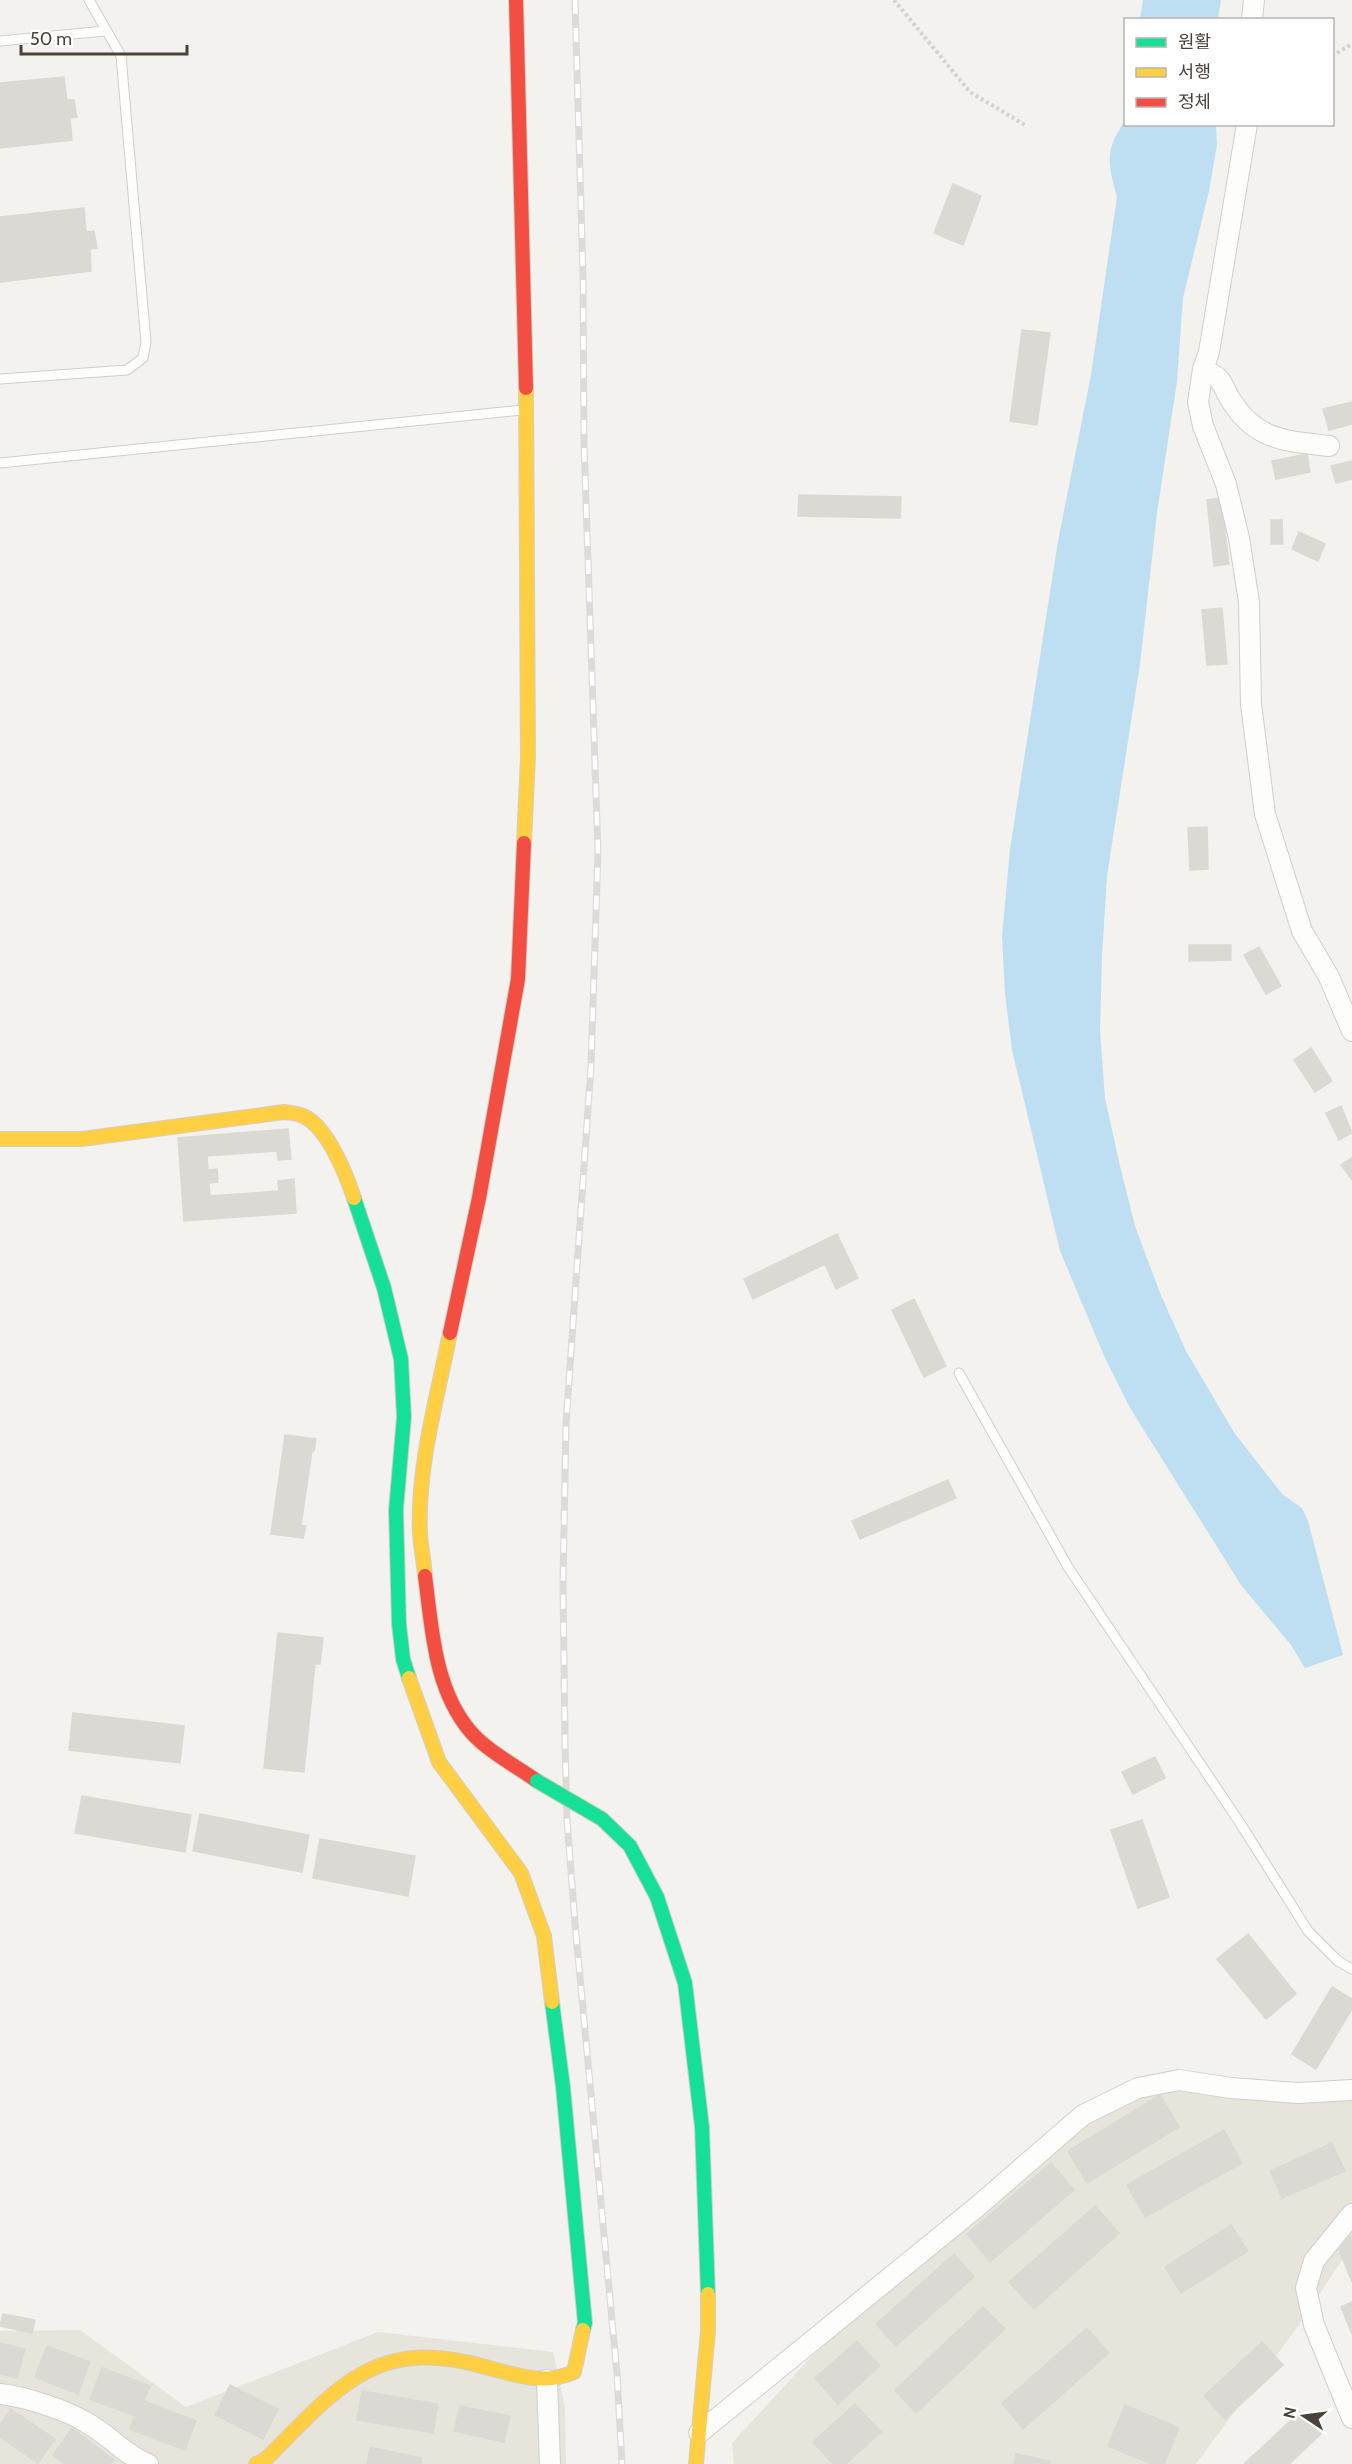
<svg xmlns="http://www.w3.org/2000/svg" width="1352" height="2464" font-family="Cabin,'Noto Sans KR',sans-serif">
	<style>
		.residential { fill: #e7e4db }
		.water { fill: #bedef2 }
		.building { fill: #dbd9d4; stroke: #dcd9d3; stroke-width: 1.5 }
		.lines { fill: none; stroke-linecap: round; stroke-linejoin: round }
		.lane-casing { stroke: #d0ceca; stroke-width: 11 }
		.street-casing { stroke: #d0ceca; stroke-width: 22 }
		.fast-casing { stroke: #d3cfc5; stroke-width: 16 }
		.slow-casing { stroke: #d3cfc5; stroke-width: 16 }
		.jam-casing { stroke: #d3cfc5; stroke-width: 16 }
		.path { stroke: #d3d2cc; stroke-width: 4; stroke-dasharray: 3 3; stroke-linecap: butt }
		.lane { stroke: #fdfdfc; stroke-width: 9 }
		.street { stroke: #fdfdfc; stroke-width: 20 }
		.fast { stroke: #16e098; stroke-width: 14 }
		.slow { stroke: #ffcf43; stroke-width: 14 }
		.jam { stroke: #f24e42; stroke-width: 14 }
		.rail-casing { stroke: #dbdbda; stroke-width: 7 }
		.rail { stroke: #fff; stroke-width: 4.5; stroke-dasharray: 14; stroke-linecap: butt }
		.fast-bridge-casing { stroke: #d6cebb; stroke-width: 16; stroke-linecap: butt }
		.fast-bridge { stroke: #16e098; stroke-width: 14 }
	</style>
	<rect width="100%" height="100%" fill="#f3f2ee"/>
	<path class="residential" d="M1150 2084 1352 2096V2245L1301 2322 1196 2464H734L732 2443 811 2357 1042 2150Z
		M80 2330 186 2407 378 2332 553 2352 565 2407 566 2464H0V2331Z"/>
	<path class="water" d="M1143 0H1221L1218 19H1140Z
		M1125 115 1126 124 1216 125 1217 145 1209 191 1183 298 1177 381 1157 513 1140 664 1107 876 1102 956 1100 1031 1105 1098 1120 1166 1135 1226 1160 1293 1186 1351 1235 1434 1283 1495 1302 1508 1308 1521 1343 1655 1305 1668 1291 1645 1241 1585 1130 1408 1105 1358 1060 1251 1012 1050 1005 994 1002 936 1010 849 1058 541 1091 375 1117 197C1113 181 1106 162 1112 145 1115 134 1124 127 1125 115Z"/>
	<path class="building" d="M64 77 67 100H74L77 117 70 118 72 140 0 148V83Z
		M953 184 981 196 963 245 934 233Z
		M84 208 86 232 94 231 97 248 90 249 91 271 0 282V217Z
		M1022 330 1050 333 1037 425 1010 421Z
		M1352 402V424L1329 430 1323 409Z
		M1307 454 1310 472 1276 479 1272 461Z
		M1352 461V479L1336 483 1331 466Z
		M799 495 901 497 900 518 798 516Z
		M1221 498 1229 564 1214 566 1207 500Z
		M1271 520H1282L1283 544H1271Z
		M1299 532 1325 544 1318 561 1292 549Z
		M1222 608 1227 664 1207 665 1202 610Z
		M1207 827 1208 869 1190 870 1188 828Z
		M1189 945H1231V960L1189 961Z
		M1259 947 1281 986 1266 994 1244 955Z
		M1311 1048 1332 1081 1315 1092 1294 1060Z
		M1341 1106 1352 1133 1339 1140 1326 1113Z
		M288 1129 291 1159 278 1160 277 1151 207 1156 208 1170 217 1169 218 1182 209 1183 210 1196 279 1191 278 1181 294 1179 296 1213 184 1221 178 1138Z
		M1352 1158V1180L1341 1165Z
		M837 1234 858 1278 836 1289 825 1264 753 1299 744 1279Z
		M914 1299 946 1366 924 1377 892 1310Z
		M285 1435 316 1439 314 1451H312L301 1525 306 1526 303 1538 271 1534Z
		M948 1480 956 1498 860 1539 852 1521Z
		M278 1633 323 1638 320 1664H315L304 1772 264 1768Z
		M73 1713 184 1726 180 1763 69 1750Z
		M1155 1757 1165 1778 1133 1794 1122 1772Z
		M82 1796 191 1815 185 1852 75 1833Z
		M200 1814 309 1835 302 1872 193 1851Z
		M1142 1820 1169 1897 1138 1908 1111 1830Z
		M320 1839 415 1856 408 1896 313 1878Z
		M1248 1934 1296 1994 1266 2019 1217 1959Z
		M1332 1987 1352 1999V2009L1316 2069 1292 2054Z
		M1160 2095 1179 2127 1087 2183 1068 2151Z
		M1224 2130 1242 2163 1145 2217 1127 2185Z
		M1332 2143 1345 2171 1282 2198 1270 2171Z
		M1051 2163 1074 2190 990 2262 967 2234Z
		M1095 2206 1119 2233 1034 2309 1009 2282Z
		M1231 2225 1248 2251 1181 2293 1165 2267Z
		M1352 2236V2282L1336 2242Z
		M954 2254 974 2277 896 2346 876 2324Z
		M1352 2302V2334L1341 2307Z
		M983 2307 1005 2329 916 2413 895 2390Z
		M3 2314 35 2320 32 2333 0 2326Z
		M1087 2328 1109 2353 1023 2429 1002 2403Z
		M857 2341 880 2366 838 2404 815 2378Z
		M1262 2342 1283 2365 1225 2419 1204 2396Z
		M0 2343 25 2349 17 2378 0 2374Z
		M47 2346 90 2362 78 2394 35 2377Z
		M102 2368 150 2386 144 2401 196 2421 185 2450 130 2429 135 2416 90 2399Z
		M230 2385 278 2409 263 2439 215 2415Z
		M362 2391 438 2404 433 2433 357 2420Z
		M855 2404 881 2432 846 2464H833L813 2442Z
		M1125 2405 1179 2428 1164 2464H1151L1108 2446Z
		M460 2406 510 2416 504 2442 454 2431Z
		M11 2409 55 2439 38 2463 0 2437V2425Z
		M1300 2412 1321 2434 1289 2464H1244Z
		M72 2428 114 2460 111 2464H65L53 2455Z
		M370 2447 422 2458 421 2464H367Z
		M1016 2454 1050 2461 1049 2464H1014Z"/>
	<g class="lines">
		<g class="lane-casing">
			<path id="lane" d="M0 41 105 31
				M0 379 127 370 143 358 146 342 121 56 89 0
				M0 463 522 410
				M959 1373 1068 1567 1240 1823 1308 1931 1338 1961 1352 1969"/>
		</g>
		<g class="street-casing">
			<path id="street" d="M1252 20 1254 0
				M1203 369 1209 352 1247 124
				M1329 446C1287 441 1257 441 1232 402 1219 382 1227 381 1203 369L1198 402 1203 426 1226 484 1239 538 1249 602 1251 704 1265 814 1302 931 1329 977 1352 1031
				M1352 2214 1314 2261 1306 2288 1314 2325 1352 2418
				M547 2380 550 2464
				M0 2394C26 2397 67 2410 89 2424 110 2436 125 2455 148 2464
				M699 2433 978 2206 1083 2115 1138 2088 1179 2080 1231 2088 1298 2093 1352 2090"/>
		</g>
		<g class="fast-casing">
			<path id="fast" d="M354 1198 384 1288 401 1359 404 1417 396 1510 399 1624 403 1659 409 1678
				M602 1819 630 1846 657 1897 685 1983 702 2127 708 2294
				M552 2002 563 2087 585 2323 583 2330"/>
		</g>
		<g class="slow-casing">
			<path id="slow" d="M524 843 528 757 526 388
				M0 1139H82L284 1112C290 1113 297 1113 303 1116 327 1126 346 1174 354 1198
				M425 1576C424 1562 421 1548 420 1534 417 1467 437 1399 450 1333
				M409 1678 439 1762 521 1873 544 1936 552 2002
				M256 2464 265 2460C338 2387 376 2334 489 2368 518 2376 546 2385 574 2372L583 2330
				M696 2464 708 2331V2294"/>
		</g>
		<g class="jam-casing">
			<path id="jam" d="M516 0 526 388
				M450 1333 479 1198 518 979 524 843
				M425 1576C432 1628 434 1688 470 1731 487 1751 516 1766 537 1781"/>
		</g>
		<path class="path" d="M894 0 970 92 1025 125
			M1332 56 1352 44"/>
		<use href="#lane" class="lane"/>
		<use href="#street" class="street"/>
		<use href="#fast" class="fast"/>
		<use href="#slow" class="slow"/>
		<use href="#jam" class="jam"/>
		<g class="rail-casing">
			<path id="rail" d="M575 0 583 276 584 444 598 852 591 1066 566 1424 563 1582 565 1744 567 1820 575 1923 617 2374 622 2464"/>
		</g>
		<use href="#rail" class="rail"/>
		<g class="fast-bridge-casing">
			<path id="fast-bridge" d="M537 1781 602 1819"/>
		</g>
		<use href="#fast-bridge" class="fast-bridge"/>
	</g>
	<rect x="1124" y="18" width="210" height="108" fill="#ffffff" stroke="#b7b4af" stroke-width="1.5"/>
	<rect x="1136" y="38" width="30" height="9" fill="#16e098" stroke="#b7b4af" stroke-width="1.5"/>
	<text x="1178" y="48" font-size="18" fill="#4b4338">원활</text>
	<rect x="1136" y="68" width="30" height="9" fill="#ffcf43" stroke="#b7b4af" stroke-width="1.5"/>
	<text x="1178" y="78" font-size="18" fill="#4b4338">서행</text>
	<rect x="1136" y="98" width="30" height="9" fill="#f24e42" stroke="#b7b4af" stroke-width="1.5"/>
	<text x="1178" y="108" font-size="18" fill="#4b4338">정체</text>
	<g transform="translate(1304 2416) rotate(283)" stroke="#ffffff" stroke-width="4.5" paint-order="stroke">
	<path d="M0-4.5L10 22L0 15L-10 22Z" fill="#4b4338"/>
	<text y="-9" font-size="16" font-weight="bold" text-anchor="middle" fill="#4b4338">N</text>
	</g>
	<path d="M21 45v9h166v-9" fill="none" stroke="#4b4338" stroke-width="3"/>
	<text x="30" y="45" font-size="18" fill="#4b4338" stroke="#ffffff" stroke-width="4.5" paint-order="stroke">50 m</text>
</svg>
